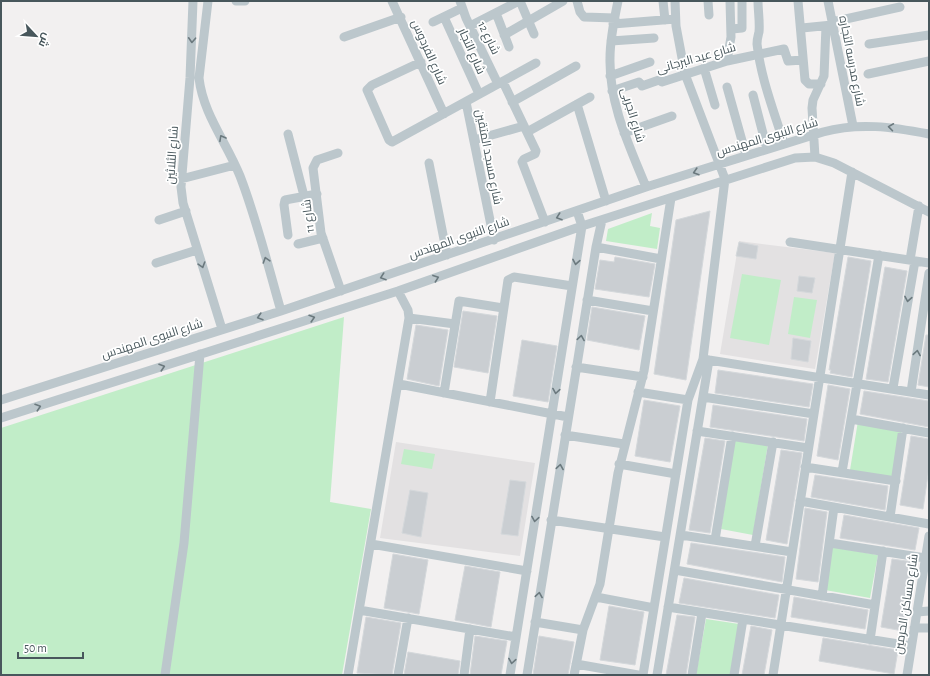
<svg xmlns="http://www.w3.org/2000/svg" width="930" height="676" font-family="'Alegreya Sans',Cairo,sans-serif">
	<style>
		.education { fill: #e3e1e2 }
		.green { fill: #c1edc8 }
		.building { fill: #caced2; stroke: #d4d8db }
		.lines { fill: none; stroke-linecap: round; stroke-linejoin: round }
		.minor { stroke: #bcc7cc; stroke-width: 9 }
		.oneway { stroke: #6b797e }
		.labels { text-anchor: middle; stroke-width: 3.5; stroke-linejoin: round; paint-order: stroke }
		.street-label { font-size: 12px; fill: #48575c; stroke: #fff }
	</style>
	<rect width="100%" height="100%" fill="#f2f0f0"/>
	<path class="education" d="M739 241 835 253 815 369 720 354Z
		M396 442 535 463 520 556 380 538Z"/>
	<path class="green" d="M652 213 650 226 660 228 657 249 606 241 608 229Z
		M742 274 781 280 769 345 730 338Z
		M794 297 817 300 810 338 788 334Z
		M344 317 330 502 371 509 342 675H1V428Z
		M858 421 902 428 894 477 850 470Z
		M735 438 768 444 753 535 721 529Z
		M404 449 435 454 432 469 401 464Z
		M832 547 878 555 870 598 825 590Z
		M706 619 739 624 730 675H696Z"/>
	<path class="building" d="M710 211 686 380 654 374 676 220Z
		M739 242 758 246 756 259 736 256Z
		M615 257 655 264 649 297 595 289 600 260 614 262Z
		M848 257 871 261 852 377 830 373 831 370H829Z
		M885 267 907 271 888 382 866 379Z
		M799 276 815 278 812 293 797 291Z
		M592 307 645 316 639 350 587 340Z
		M463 311 497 316 488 373 454 367Z
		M416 325 448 330 439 386 407 379Z
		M926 335H929V387L918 385Z
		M793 338 811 341 808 362 791 359Z
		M522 340 557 346 548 402 513 396Z
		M718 370 813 384 809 407 715 393Z
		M828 385 850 389 838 460 817 456Z
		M864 391 929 401V427L860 414Z
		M644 400 680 406 670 462 635 456Z
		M713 405 807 419 804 441 710 427Z
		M911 436 929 439V468L923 509 900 505Z
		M705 438 725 441 710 533 689 530Z
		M781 450 802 453 787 544 766 540Z
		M815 475 888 486 885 510 811 497Z
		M510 480 526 482 518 536 501 534Z
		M410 490 428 493 421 537 402 533Z
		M805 508 827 512 818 582 796 579Z
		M844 515 919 528 915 550 840 538Z
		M691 543 785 557 782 582 687 564Z
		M393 554 428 560 419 614 384 608Z
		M892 559 914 562 903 631 881 627Z
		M465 566 500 572 491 627 455 620Z
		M684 578 779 595 775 618 679 603Z
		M794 597 868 610 865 629 791 617Z
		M609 606 644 612 635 665 600 660Z
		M677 615 695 617 686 675H666Z
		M366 617 401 623 392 675 357 673Z
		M751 626 772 630 764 675H742Z
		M475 636 507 641 501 675H470Z
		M539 636 574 642 568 675H533Z
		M823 638 898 650 894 674 819 661Z
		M408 652 460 661 458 675H404Z"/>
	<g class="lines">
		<path class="minor" d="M193 1 190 78 181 187 183 203 222 329
			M208 1 199 78C203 114 227 143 240 176 257 220 268 266 281 311
			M236 1H245
			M392 1 444 114
			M460 1 466 18 498 84
			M520 1 534 34
			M577 1 580 12 584 17 615 18
			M618 1C614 20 610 39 610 58 609 104 629 145 646 187
			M663 1 665 20
			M708 1 709 15
			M758 1C758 11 760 22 759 32 758 36 757 39 757 44 761 79 774 111 784 144
			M798 1 805 80 809 84H821
			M828 1 853 126
			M496 13 509 47
			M444 17 479 94
			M433 22 462 8
			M832 22 900 7
			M613 24 675 19
			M470 26 519 1
			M802 28 832 25
			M732 29 742 28V1
			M504 35 563 1
			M344 37 401 17
			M611 41 654 38
			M869 44 929 35
			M727 61 731 37 730 1
			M421 62 372 85 367 90 389 140 392 142 536 63
			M704 68 715 105
			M868 74 929 61
			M610 76 650 62
			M503 82 536 151 535 154 524 159 522 162 545 222
			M727 87 746 155
			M612 91 639 82 642 86 659 80 662 82 727 61 784 49 788 61 803 60
			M753 95 767 149
			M466 102 494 240
			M512 102 576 66
			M577 104 606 201
			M527 132 590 97
			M624 133 672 116
			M288 134 304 196
			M474 140 524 126
			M338 153 317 160 313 168 321 233 341 291
			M815 157 812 108 813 100 824 76 826 26
			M429 163 447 255
			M181 179 235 165
			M159 220 186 211
			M288 235 284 205 285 200 317 194
			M790 242 929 263
			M298 244 323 238
			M596 247 661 259
			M910 260 919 206
			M156 263 197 250
			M587 300 653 311
			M409 318 455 324
			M709 360 929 395
			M576 367 643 377
			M399 384 568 417
			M893 388 915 261
			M638 392 688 400
			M911 392 929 273
			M444 393 459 301 503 308
			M703 397 814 414
			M1 400 281 311 646 187 823 132C859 122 892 127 929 134
			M490 402 508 280 514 277 572 286
			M1 418 398 291 582 226 795 158 815 157 834 163 929 212
			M851 419 929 433
			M697 431 808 448
			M565 435 624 444
			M619 464 676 474
			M805 467 896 481
			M842 472 879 255
			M800 501 929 524
			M890 517 903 428
			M551 520 665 537
			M681 535 792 552
			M715 540 732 436
			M830 543 925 558
			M371 544 527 571
			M755 546 773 442
			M675 570 875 605
			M822 596 834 507
			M596 597 654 608
			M668 607 911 646
			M359 610 516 637
			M917 612 929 611
			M535 622 583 630
			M914 628H929
			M870 640 883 551
			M576 664 638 675
			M165 675 184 543 200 354
			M348 675 409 318 408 310 398 291
			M398 675 408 618
			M464 675 470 629
			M510 675 582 226 577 211
			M527 675 596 247 602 220
			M574 675 583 630 600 584 618 473 644 371 671 198
			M643 675 688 400 703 359 725 179 685 74 676 26 675 1
			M657 675 709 360 703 359
			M692 675 702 613
			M734 675 743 619
			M773 675 852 172
			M907 675 929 536"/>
	</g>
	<defs><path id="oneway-chevron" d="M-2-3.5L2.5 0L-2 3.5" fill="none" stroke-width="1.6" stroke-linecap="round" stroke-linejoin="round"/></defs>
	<g class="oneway">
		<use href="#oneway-chevron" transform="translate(192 40) rotate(93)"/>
		<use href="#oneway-chevron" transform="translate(891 127) rotate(-172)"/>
		<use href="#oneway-chevron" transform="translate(222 138) rotate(-119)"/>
		<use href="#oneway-chevron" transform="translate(696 172) rotate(163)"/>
		<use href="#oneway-chevron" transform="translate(559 217) rotate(161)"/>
		<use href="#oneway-chevron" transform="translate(266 260) rotate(-107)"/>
		<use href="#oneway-chevron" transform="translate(576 262) rotate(100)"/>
		<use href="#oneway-chevron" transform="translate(202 265) rotate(73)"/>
		<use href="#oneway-chevron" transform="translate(383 277) rotate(161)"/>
		<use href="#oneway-chevron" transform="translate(436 278) rotate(-20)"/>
		<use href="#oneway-chevron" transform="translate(908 299) rotate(100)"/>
		<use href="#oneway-chevron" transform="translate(260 317) rotate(163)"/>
		<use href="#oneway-chevron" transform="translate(312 318) rotate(-17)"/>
		<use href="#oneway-chevron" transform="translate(581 338) rotate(-81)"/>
		<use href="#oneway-chevron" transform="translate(917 353) rotate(-81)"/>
		<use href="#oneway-chevron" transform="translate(162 367) rotate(-18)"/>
		<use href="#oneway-chevron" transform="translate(556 391) rotate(99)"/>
		<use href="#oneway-chevron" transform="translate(38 407) rotate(-18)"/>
		<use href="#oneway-chevron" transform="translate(560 467) rotate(-81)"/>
		<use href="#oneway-chevron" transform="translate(535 519) rotate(99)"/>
		<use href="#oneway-chevron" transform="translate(539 595) rotate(-81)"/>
		<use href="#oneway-chevron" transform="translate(512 661) rotate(99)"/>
	</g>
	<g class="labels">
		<g class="street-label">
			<text transform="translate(489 38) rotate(64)" y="4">شارع 12</text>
			<text transform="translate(472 51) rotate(66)" y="4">شارع التجار</text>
			<text transform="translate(429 52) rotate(66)" y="4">شارع الفردوس</text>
			<text transform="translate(696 58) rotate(-16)" y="4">شارع عيد البرجانى</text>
			<text transform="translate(852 61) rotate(79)" y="4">شارع مدرسه التجاره</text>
			<text transform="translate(633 115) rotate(73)" y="4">شارع الجربى</text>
			<text transform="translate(767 137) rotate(-17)" y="4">شارع النبوى المهندس</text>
			<text transform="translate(172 155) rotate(-86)" y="4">شارع الثلاثين</text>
			<text transform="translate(489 157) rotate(79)" y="4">شارع مسجد المتقين</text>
			<text transform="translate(308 216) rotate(-97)" y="4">شارع 11</text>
			<text transform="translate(459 238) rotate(-19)" y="4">شارع النبوى المهندس</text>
			<text transform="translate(152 339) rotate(-18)" y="4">شارع النبوى المهندس</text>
			<text transform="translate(906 604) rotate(-81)" y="4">شارع مساكن الحرمين</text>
		</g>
	</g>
	<rect width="930" height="676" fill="none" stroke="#48575c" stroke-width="4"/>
	<g transform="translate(36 36) rotate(116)" stroke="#ffffff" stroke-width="3" paint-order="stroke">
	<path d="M0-3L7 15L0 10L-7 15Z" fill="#48575c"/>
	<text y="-6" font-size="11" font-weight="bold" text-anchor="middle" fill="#48575c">ش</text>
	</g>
	<path d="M18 652v6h65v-6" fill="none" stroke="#48575c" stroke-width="2"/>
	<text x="24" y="652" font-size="12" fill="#48575c" stroke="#ffffff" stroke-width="3" paint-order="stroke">50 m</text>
</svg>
